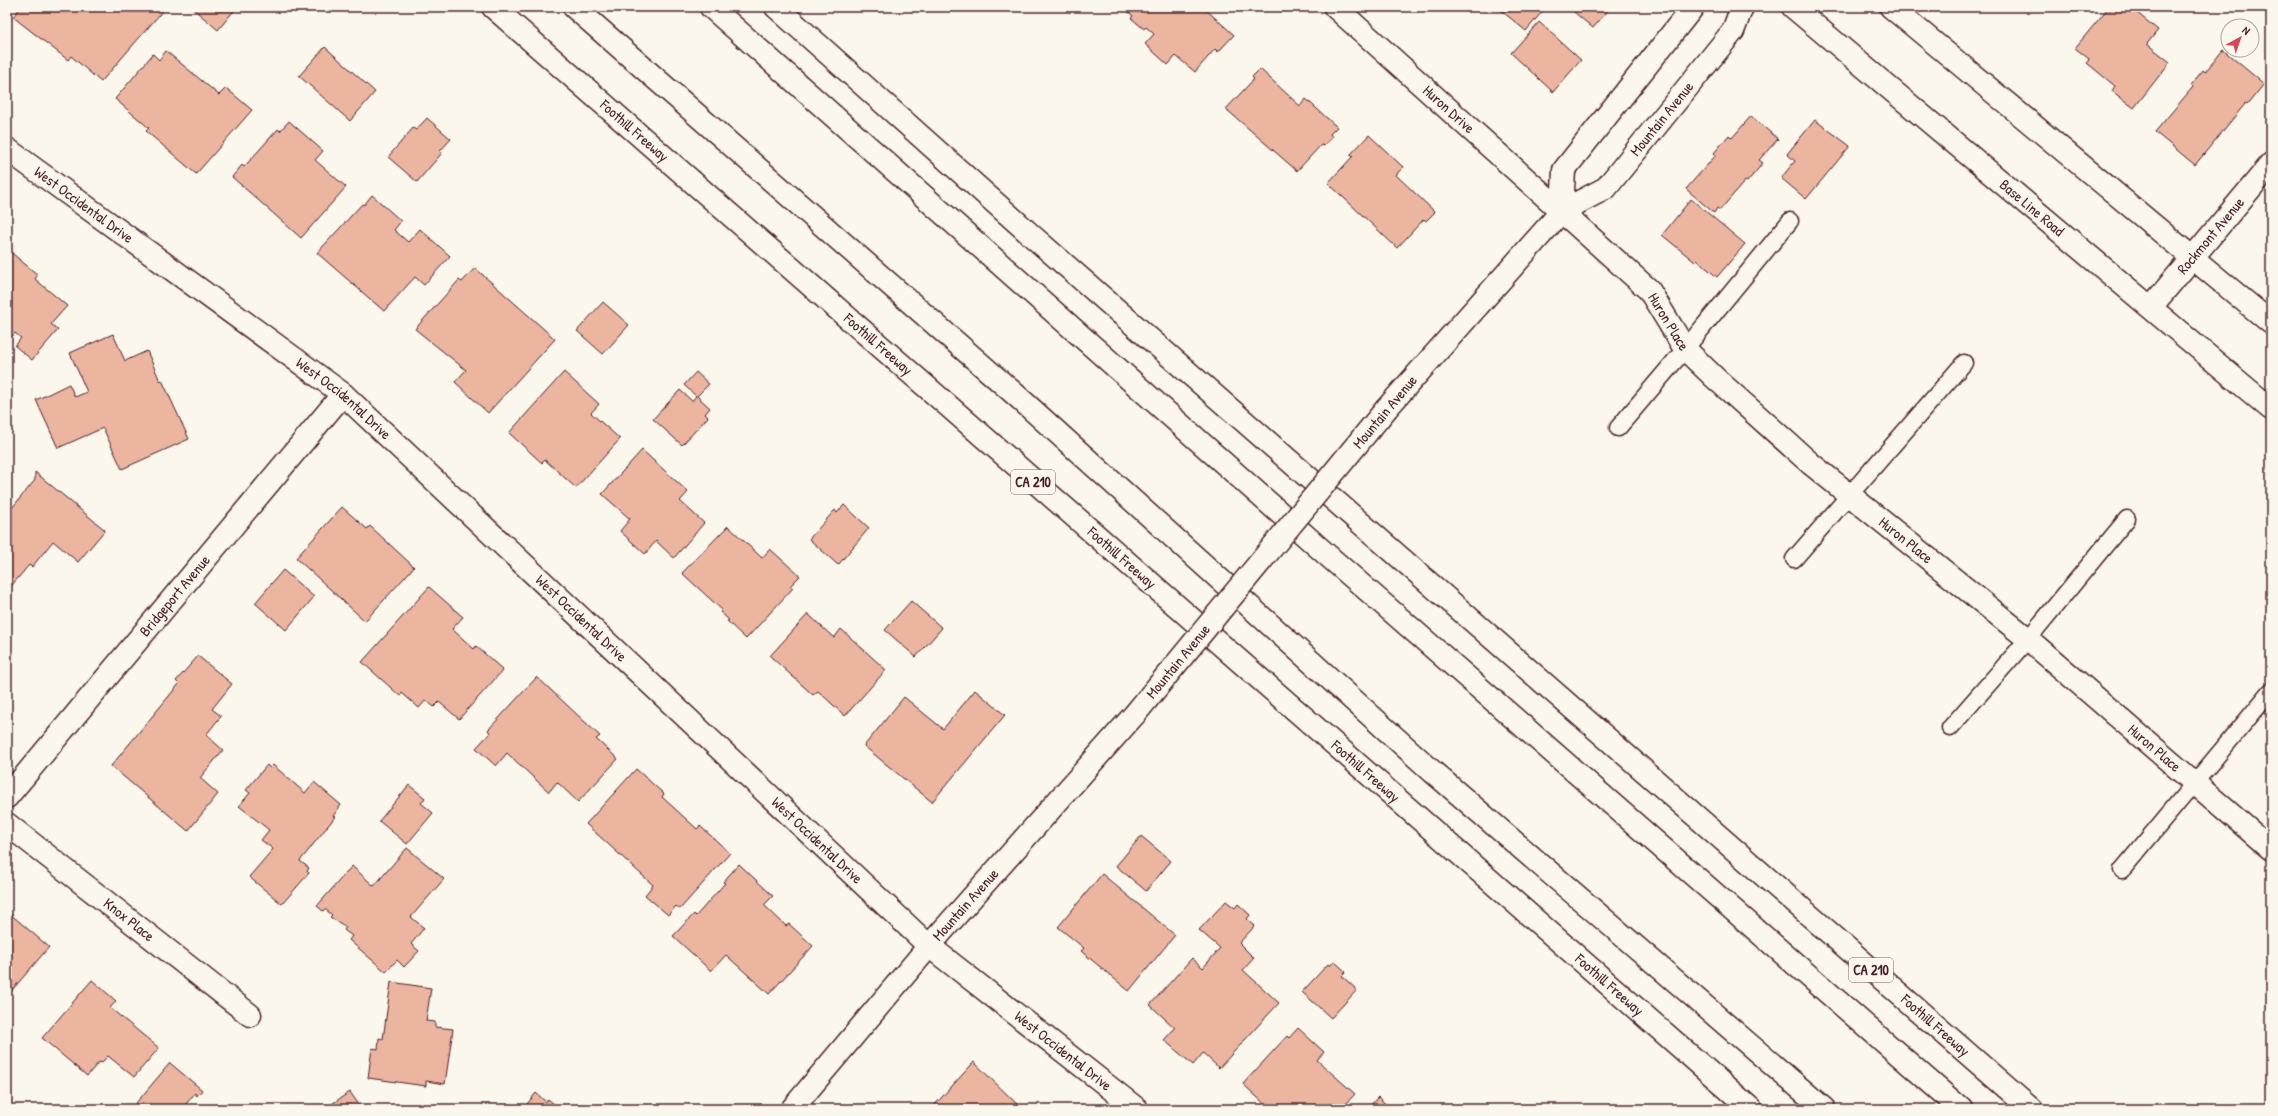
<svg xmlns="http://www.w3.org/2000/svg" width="2278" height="1116" font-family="'Patrick Hand',sans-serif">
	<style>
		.building { fill: #ebb5a0; stroke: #4a1f2b }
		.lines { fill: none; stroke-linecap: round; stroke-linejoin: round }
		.service-casing { stroke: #4a1f2b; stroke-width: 19 }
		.minor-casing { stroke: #4a1f2b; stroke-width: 25 }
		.secondary-casing { stroke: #4a1f2b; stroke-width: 25 }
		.primary-casing { stroke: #4a1f2b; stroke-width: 25 }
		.motorway-casing { stroke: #4a1f2b; stroke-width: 25 }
		.service { stroke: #fbf7ec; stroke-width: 16 }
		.minor { stroke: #fbf7ec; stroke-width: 22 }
		.secondary { stroke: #fbf7ec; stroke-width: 22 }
		.primary { stroke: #fbf7ec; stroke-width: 22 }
		.motorway { stroke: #fbf7ec; stroke-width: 22 }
		.secondary-bridge-casing { stroke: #4a1f2b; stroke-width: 25; stroke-linecap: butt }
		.secondary-bridge { stroke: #fbf7ec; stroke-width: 22 }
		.labels { text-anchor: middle; stroke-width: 3; stroke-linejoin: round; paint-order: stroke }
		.shield { fill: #fbf7ec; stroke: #7f6065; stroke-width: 1 }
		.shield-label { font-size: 14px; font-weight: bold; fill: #4a1f2b }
		.street-label { font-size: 15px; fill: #4a1f2b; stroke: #fbf7ec }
	</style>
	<rect width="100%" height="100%" fill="#fbf7ec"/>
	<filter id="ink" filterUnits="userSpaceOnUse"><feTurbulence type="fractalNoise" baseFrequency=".025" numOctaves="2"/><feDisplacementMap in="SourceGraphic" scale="8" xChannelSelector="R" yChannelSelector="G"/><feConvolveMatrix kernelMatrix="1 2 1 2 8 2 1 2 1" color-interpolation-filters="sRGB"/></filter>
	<g filter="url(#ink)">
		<path class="building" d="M21 7H166L101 82 71 56 68 60 13 17Z
			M191 7H237L218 30Z
			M1125 7H1203L1234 35 1218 52 1215 49 1195 72 1176 56 1168 65 1145 44 1154 34 1146 27 1144 29 1131 18 1133 16 1124 8Z
			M1497 7H1546L1526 31Z
			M1568 7H1611L1593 28Z
			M2113 7H2130L2158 30 2147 44 2170 62 2134 108 2112 91 2115 86 2087 63 2089 59 2075 48 2108 8 2110 10Z
			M1539 22 1581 60 1553 92 1511 53Z
			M325 47 375 92 350 121 299 76Z
			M2223 50 2264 84 2247 105 2245 104 2195 165 2155 132 2193 87 2191 85 2203 70 2205 72Z
			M166 51 219 95 226 88 252 110 196 174 146 131 149 128 115 99 153 54 159 60Z
			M1260 69 1300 106 1306 99 1337 127 1330 134 1332 137 1324 146 1321 145 1297 171 1226 109 1254 79 1252 77Z
			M1751 116 1778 139 1759 160 1763 163 1747 182 1745 181 1720 210 1717 208 1714 213 1686 189 1716 155 1714 153 1729 135 1732 138Z
			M427 118 451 139 440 151 442 153 417 182 388 157 413 128 416 130Z
			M1815 120 1850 146 1806 199 1781 178 1795 161 1787 154Z
			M289 121 323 151 315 160 346 187 301 238 232 177 242 165 244 167 278 129 280 131Z
			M1369 135 1403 167 1396 175 1435 212 1426 221 1424 219 1397 248 1328 183 1353 156 1350 155Z
			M372 195 401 221 394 230 408 242 420 229 450 256 424 285 415 277 384 311 317 253 362 204 364 205Z
			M1691 199 1745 244 1717 277 1697 260 1695 262 1662 235Z
			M7 249 38 275 35 279 67 306 51 324 58 330 32 360 15 346 21 338 15 333 7 342Z
			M475 268 555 339 488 413 455 382 466 370 415 329 459 280 462 282Z
			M603 302 629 325 603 354 577 331Z
			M113 334 125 361 147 351 160 381 162 380 189 439 122 469 103 428 58 448 36 400 69 384 75 397 87 392 70 353Z
			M564 372 599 404 591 413 620 439 576 488 545 460 542 463 509 433Z
			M696 372 709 384 697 396 710 408 705 414 708 417 682 445 653 419 680 390 692 401 696 396 684 385Z
			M642 450 688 492 680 501 704 523 674 558 656 541 645 554 620 531 630 519 602 494Z
			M35 472 105 530 78 562 53 541 32 567 29 565 7 591V514L35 480Z
			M844 505 869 528 838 565 809 539 835 510 837 513Z
			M342 507 367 529 370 526 414 567 365 621 296 558Z
			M728 526 762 558 770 549 800 576 790 586 793 588 746 639 727 621 729 620 720 612 722 610 682 573Z
			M283 570 314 597 286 630 255 603Z
			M429 587 463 617 452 629 474 649 476 646 503 670 459 719 439 702 434 707 426 700 419 708 402 693 400 696 362 662Z
			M911 601 942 628 916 657 885 630Z
			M808 614 834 638 841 629 886 670 845 716 818 691 813 695 770 656Z
			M198 656 232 684 212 709 221 716 206 735 223 750 200 778 218 794 188 831 111 766 179 684 176 681Z
			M537 677 600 736 596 739 618 759 578 802 557 782 549 792 507 753 496 766 476 748 490 733 488 730Z
			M975 690 1005 715 932 802 864 746 904 697 943 729Z
			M267 765 270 768 273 765 305 793 314 782 341 805 333 816 335 817 300 861 309 868 307 871 309 873 282 904 249 877 273 849 261 840 269 830 239 806 250 793 246 790Z
			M636 769 664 794 662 797 697 829 700 826 730 853 680 909 676 906 668 915 645 895 653 885 586 824Z
			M409 785 425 798 421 803 433 813 407 844 379 821Z
			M1141 836 1171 861 1146 891 1116 866Z
			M407 848 444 879 411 917 424 928 411 944 419 951 404 967 397 960 386 972 349 940 352 936 344 930 346 927 330 917 332 915 325 909 323 911 317 906 352 866 374 886Z
			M739 864 773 896 764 905 786 926 789 924 813 946 769 994 726 955 711 971 673 936 694 914 696 916 725 883 723 882Z
			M1102 874 1175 935 1129 991 1081 951 1084 948 1058 927Z
			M1226 901 1235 908 1238 904 1250 915 1247 919 1255 926 1239 943 1254 958 1243 970 1279 1003 1219 1068 1203 1053 1193 1065 1164 1040 1175 1028 1150 1005 1192 958 1203 968 1220 948 1199 930Z
			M9 913 49 947 7 996V916Z
			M1334 961 1346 972 1342 976 1357 990 1331 1018 1302 992 1328 964 1330 966Z
			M92 980 116 1001 110 1008 159 1048 134 1077 108 1056 101 1063 99 1062 87 1076 42 1038Z
			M391 982 431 988 426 1021 435 1022V1027L453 1029 445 1084 426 1081V1086L368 1078 372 1048 378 1049 379 1038 383 1039Z
			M1298 1028 1324 1052 1317 1060 1355 1094 1341 1109H1274L1272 1107 1270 1109 1243 1084 1287 1036 1289 1038Z
			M974 1062 1022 1109H931Z
			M170 1063 202 1090 197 1096 195 1093 182 1109H131Z
			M350 1092 362 1109H324Z
			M536 1093 546 1102 548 1099 560 1109H523Z
			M1378 1097 1391 1109H1367Z"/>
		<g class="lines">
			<g class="service-casing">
				<path id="service" d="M1618 428 1685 349 1790 221
					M1794 559 1964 363
					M1950 728 2028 639 2127 519
					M2122 870 2271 691"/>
			</g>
			<g class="minor-casing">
				<g id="minor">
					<path id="s1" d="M1335 7 1649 290 1685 349 1714 377 1810 463 2028 639 2271 849"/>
					<path id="s2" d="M7 149 343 394 929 946 1137 1109"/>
					<path id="s3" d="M2151 307 2271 164"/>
					<path id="s4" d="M7 797 343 394"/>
					<path id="s5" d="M7 824 250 1015"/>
				</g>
			</g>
			<g class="secondary-casing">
				<g id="secondary">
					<path d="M1562 211 1564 170 1693 7"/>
					<path id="s6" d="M1387 408 1562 211 1606 188 1733 31 1742 7"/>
					<path id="s7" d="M792 1109 929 946 1135 714"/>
				</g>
			</g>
			<g class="primary-casing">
				<g id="primary">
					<path id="s8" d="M1793 7 2271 409"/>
					<path d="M1891 7 2271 323"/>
				</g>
			</g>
			<g class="motorway-casing">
				<g id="motorway">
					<path id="s9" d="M493 7 1751 1109"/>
					<path d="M574 7 1017 396 1433 772 1824 1109"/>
					<path d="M711 7 1326 554 1961 1109"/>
					<path id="s10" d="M776 7 1031 235 2031 1109"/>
				</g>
			</g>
			<use href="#service" class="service"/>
			<use href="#minor" class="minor"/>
			<use href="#secondary" class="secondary"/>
			<use href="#primary" class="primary"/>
			<use href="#motorway" class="motorway"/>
			<g class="secondary-bridge-casing">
				<g id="secondary-bridge">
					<path id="s11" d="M1135 714 1387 408"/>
				</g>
			</g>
			<use href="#secondary-bridge" class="secondary-bridge"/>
		</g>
	</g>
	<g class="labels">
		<g class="shield">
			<rect x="1011" y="470" width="44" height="24" rx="3"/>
			<rect x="1849" y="958" width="44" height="24" rx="3"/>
		</g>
		<g class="shield-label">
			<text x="1033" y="487">CA 210</text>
			<text x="1871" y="975">CA 210</text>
		</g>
		<g class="street-label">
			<text dy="5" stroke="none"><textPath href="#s1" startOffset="153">Huron Drive</textPath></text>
			<text dy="5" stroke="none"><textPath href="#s6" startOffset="402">Mountain Avenue</textPath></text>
			<text dy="5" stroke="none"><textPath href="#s9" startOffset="188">Foothill Freeway</textPath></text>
			<text dy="5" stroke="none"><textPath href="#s2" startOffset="95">West Occidental Drive</textPath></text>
			<text dy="5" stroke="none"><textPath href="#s8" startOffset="312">Base Line Road</textPath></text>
			<text dy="5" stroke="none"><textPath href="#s3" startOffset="93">Rockmont Avenue</textPath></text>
			<text dy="5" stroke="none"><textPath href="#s1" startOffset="460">Huron Place</textPath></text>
			<text dy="5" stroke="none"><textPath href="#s9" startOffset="512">Foothill Freeway</textPath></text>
			<text dy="5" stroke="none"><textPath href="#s2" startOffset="419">West Occidental Drive</textPath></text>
			<text transform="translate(1385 412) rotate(-50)" y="5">Mountain Avenue</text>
			<text dy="5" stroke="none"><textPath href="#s1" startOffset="784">Huron Place</textPath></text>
			<text dy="5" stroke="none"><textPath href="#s9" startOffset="836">Foothill Freeway</textPath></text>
			<text dy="5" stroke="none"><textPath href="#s4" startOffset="262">Bridgeport Avenue</textPath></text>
			<text dy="5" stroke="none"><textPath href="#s2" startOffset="743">West Occidental Drive</textPath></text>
			<text dy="5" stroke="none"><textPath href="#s11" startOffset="68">Mountain Avenue</textPath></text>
			<text dy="5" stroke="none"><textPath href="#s1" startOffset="1108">Huron Place</textPath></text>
			<text dy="5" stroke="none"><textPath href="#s9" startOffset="1160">Foothill Freeway</textPath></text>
			<text dy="5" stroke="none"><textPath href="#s2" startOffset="1067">West Occidental Drive</textPath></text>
			<text dy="5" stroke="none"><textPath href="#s7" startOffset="268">Mountain Avenue</textPath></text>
			<text dy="5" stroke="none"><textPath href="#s5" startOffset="155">Knox Place</textPath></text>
			<text dy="5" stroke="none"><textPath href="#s9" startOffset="1484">Foothill Freeway</textPath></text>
			<text dy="5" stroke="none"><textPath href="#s10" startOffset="1543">Foothill Freeway</textPath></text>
			<text dy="5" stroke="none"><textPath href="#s2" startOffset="1391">West Occidental Drive</textPath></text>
		</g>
	</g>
	<rect width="2278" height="1116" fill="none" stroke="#fbf7ec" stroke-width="24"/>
	<rect x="12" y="12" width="2254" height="1092" fill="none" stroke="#4a1f2b" stroke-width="1.5" filter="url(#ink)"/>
	<g transform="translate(2240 38) rotate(40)"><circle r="19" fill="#fbf7ec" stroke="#b4a19f"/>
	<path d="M0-3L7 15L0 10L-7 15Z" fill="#d1495b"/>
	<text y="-6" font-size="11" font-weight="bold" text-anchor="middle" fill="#4a1f2b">N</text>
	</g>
</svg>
